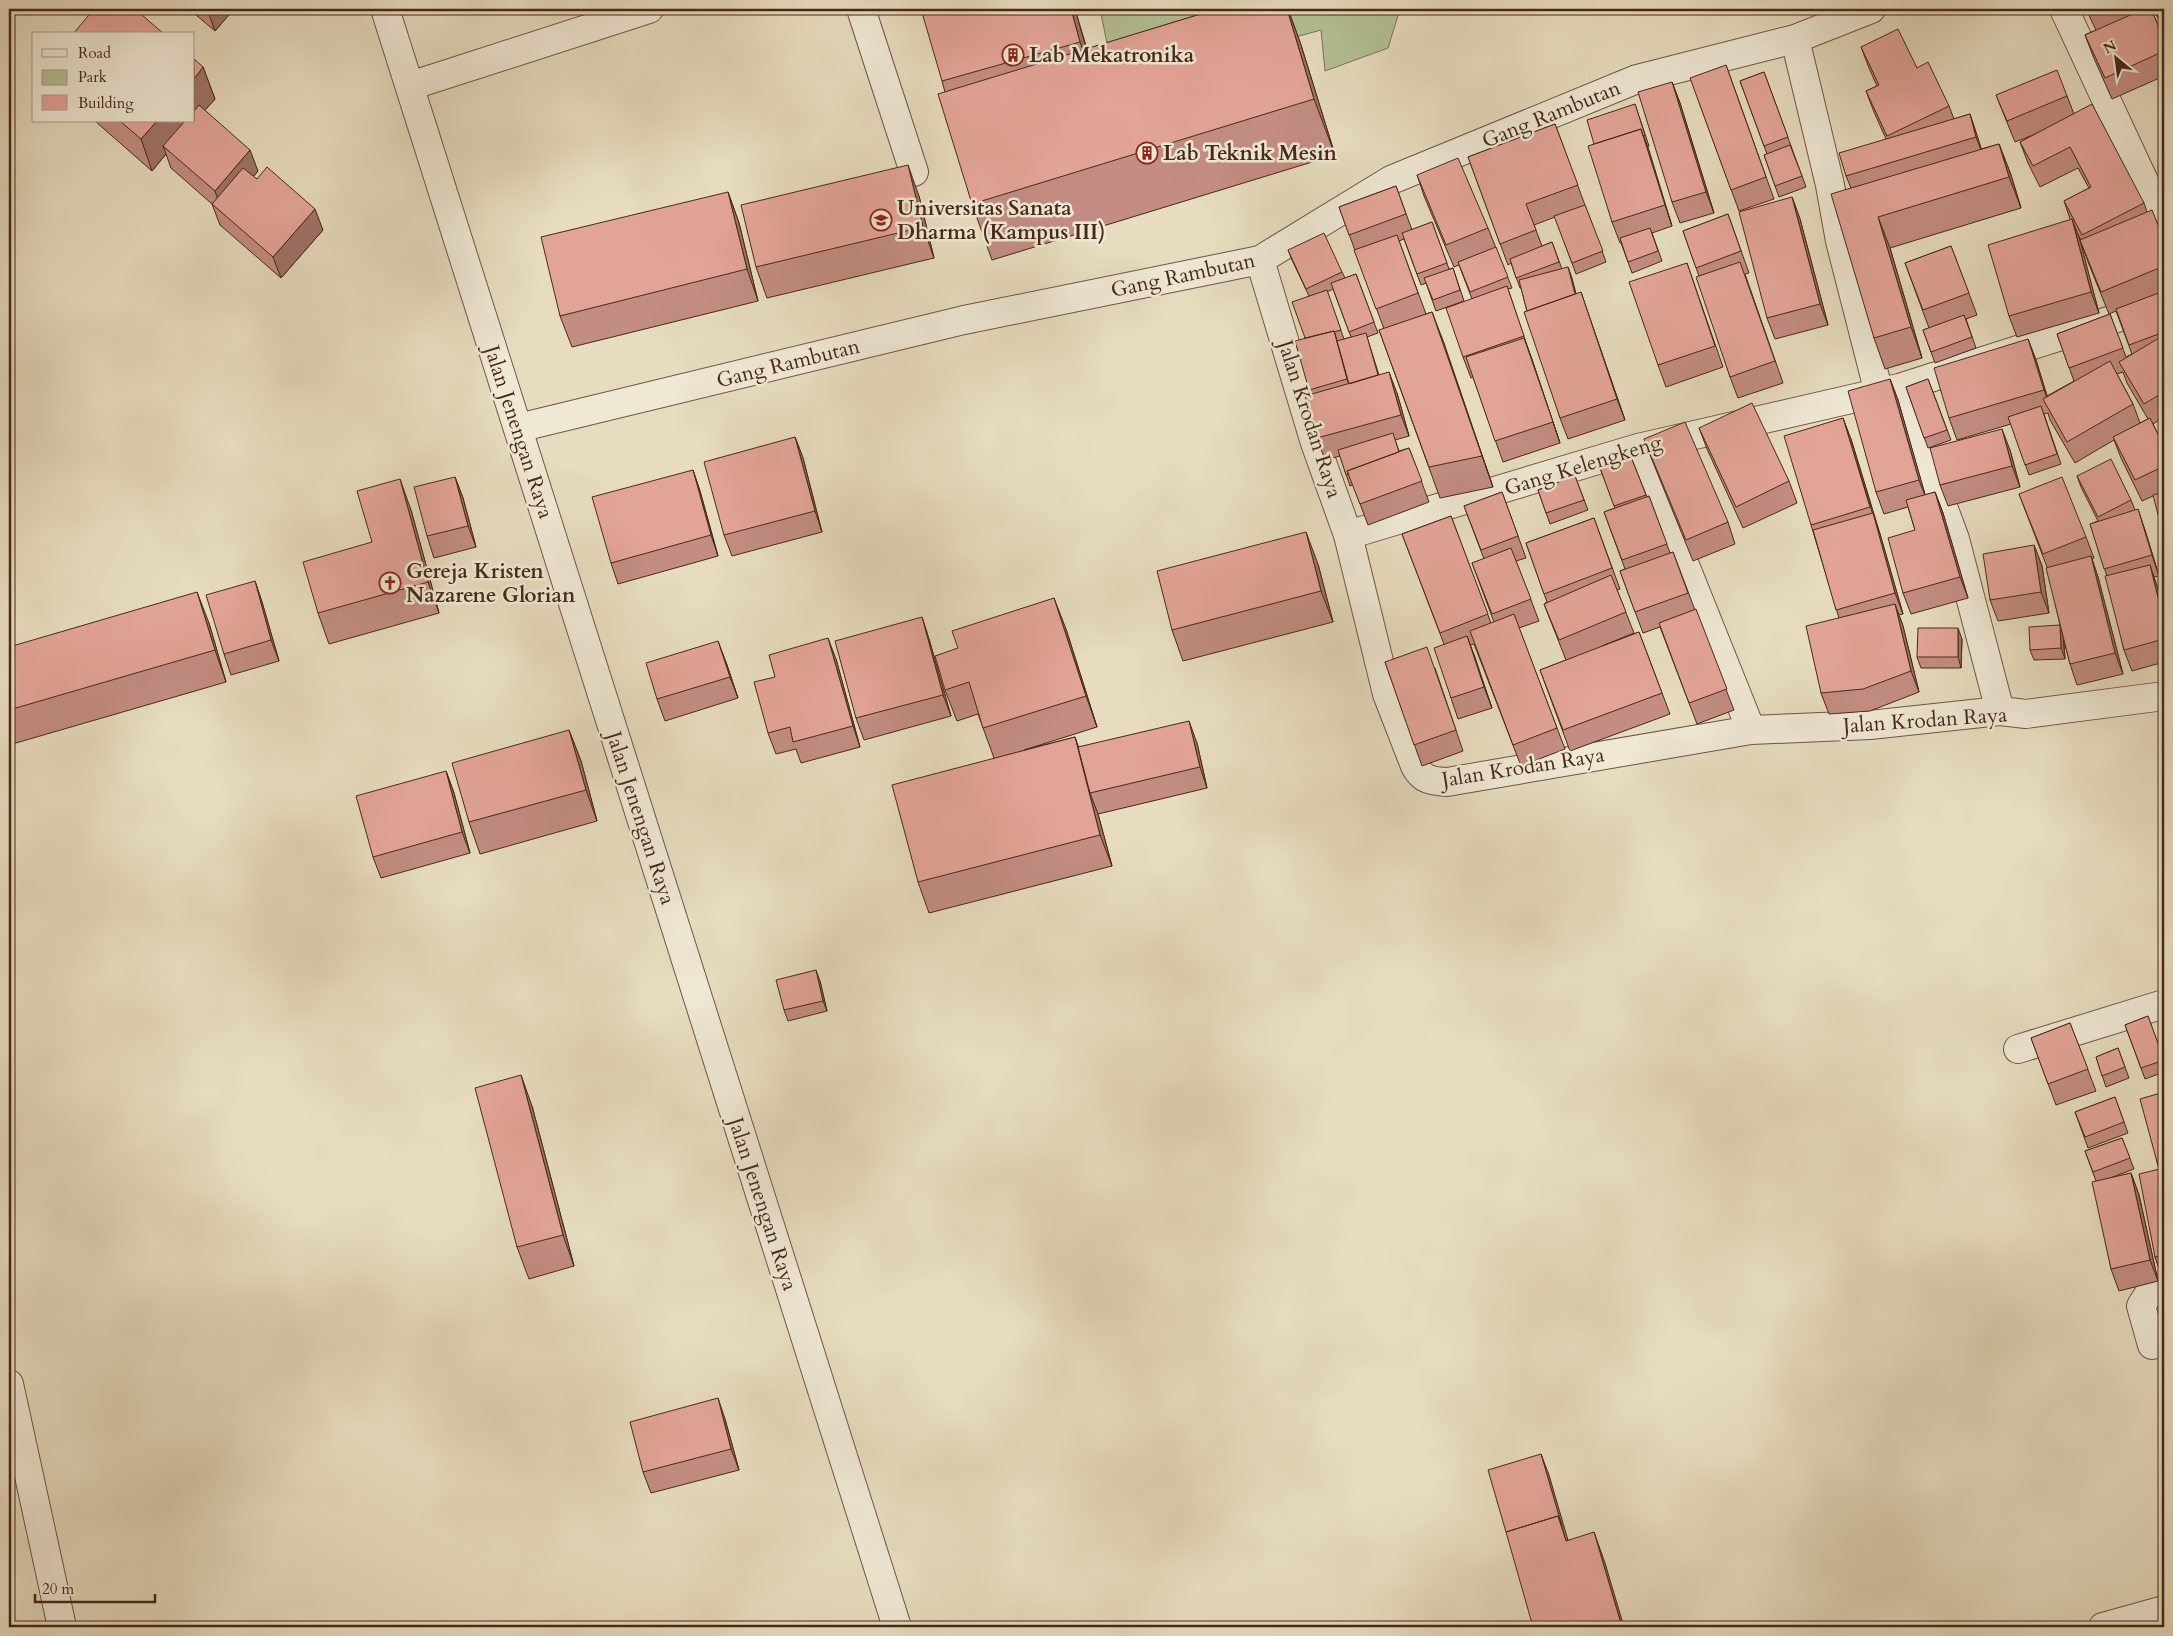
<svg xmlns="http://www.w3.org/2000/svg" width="2173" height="1636" font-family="Cardo,serif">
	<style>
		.green { fill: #b3c194; stroke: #7d7456 }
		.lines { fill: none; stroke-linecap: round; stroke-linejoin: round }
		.minor-casing { stroke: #6f5542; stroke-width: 30 }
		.minor { stroke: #efe8d5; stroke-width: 28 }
		.wall { fill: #c38d83; stroke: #472819; fill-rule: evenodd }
		.shaded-wall { fill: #9f736a; stroke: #472819 }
		.building { fill: #e3a498; stroke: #472819 }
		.labels { text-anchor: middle; stroke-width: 5; stroke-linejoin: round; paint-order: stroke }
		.poi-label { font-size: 21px; font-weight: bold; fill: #472819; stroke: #efe8d5; text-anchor: start }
		.street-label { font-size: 21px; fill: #472819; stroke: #efe8d5 }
	</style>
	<rect width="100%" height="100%" fill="#e7dcbf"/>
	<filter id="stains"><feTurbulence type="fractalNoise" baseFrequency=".004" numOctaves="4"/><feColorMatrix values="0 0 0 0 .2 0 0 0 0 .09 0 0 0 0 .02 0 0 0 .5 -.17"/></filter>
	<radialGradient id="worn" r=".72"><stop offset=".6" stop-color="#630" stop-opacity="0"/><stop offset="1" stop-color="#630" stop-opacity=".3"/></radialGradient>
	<path class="green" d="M1100 9H1400L1388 48 1325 71 1321 30 1116 87Z"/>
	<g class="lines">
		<g class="minor-casing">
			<path id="minor" d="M385 9 897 1627
				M861 9 914 172
				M2064 9 2164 224
				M1795 39 1830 185 1840 241 1879 393
				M410 86 649 9
				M1260 260 1315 443 1348 535 1387 694 1415 766C1422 780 1432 781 1447 782L1751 730 1870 725 2000 711 2026 714 2164 696
				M1899 388 1955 539 2000 711
				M518 428 964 320 1260 260 1391 180 1637 79 1795 39 1871 9
				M1638 448 1751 730
				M1348 535 1638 448 1899 388 2164 303
				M2018 1049 2164 1004
				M2164 1287 2148 1295 2141 1306 2152 1345 2164 1342
				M9 1384 62 1627
				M2103 1627 2164 1610"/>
		</g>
		<use href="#minor" class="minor"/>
	</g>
	<path class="wall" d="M189 9H234L215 31Z
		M1075 9 1087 49 1217 9H1288L1301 45 1335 155 992 260 972 204 945 92 942 81Z
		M2086 9H2152H2151L2164 39V76L2112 99 2093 56 2085 35 2096 30Z
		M2154 9H2164V32L2156 14Z
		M1861 47 1917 68 1949 106 1954 119 1970 114 1981 149 1999 144 2011 175 2021 208 1890 248 1922 358 1885 369 1874 338 1851 188 1846 176 1886 139 1874 112 1866 91 1877 86 1869 68Z
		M1726 65 1774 199 1739 211 1698 99Z
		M203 67 215 99 205 110 258 171 253 177 323 230 281 278 220 225 212 204 171 168 166 154 152 171 95 121H194Z
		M1764 72 1806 187 1779 197 1764 155 1767 154 1740 81Z
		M1672 82 1680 103 1714 213 1680 223 1672 202Z
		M1996 95 2067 96 2074 114 2144 203 2147 212 2164 240V417L2153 424 2164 447V491L2142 501 2121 458 2114 440 2075 463 2050 420 2048 413 2044 414 2061 464 2029 475 2011 424 1957 440 1949 418 2028 339 2036 360 2047 396 2074 381 2057 334 2110 314 2126 357 2132 354 2116 311 2109 314 2088 262 2080 240H2081L2077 233 2099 313 2017 337 2009 316 2070 219 2064 201 2089 188 2078 168 2040 187 2028 163 2020 142 2038 133 2015 142ZM2123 372 2127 383 2148 419 2140 423 2133 404 2117 374Z
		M1635 104 1649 146 1647 147 1672 226 1652 233 1662 261 1632 273 1621 243H1620L1612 222 1594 144Z
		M1555 124 1606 262 1576 274 1555 217 1534 225 1542 246 1552 242 1562 269 1568 267 1576 294 1588 313 1625 420 1568 439 1560 418 1527 311 1521 288H1520L1511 263 1508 265 1468 157Z
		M1417 175 1488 228 1512 288 1508 289 1560 443 1503 462 1473 377 1471 378 1463 357 1472 299 1459 265 1454 267 1424 196Z
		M1396 186 1412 230 1432 222 1449 269 1453 268 1464 301 1436 311 1426 283 1421 285 1404 239 1399 241 1426 314 1432 312 1493 487 1440 498 1379 330 1384 329 1339 207Z
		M728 192 739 223 758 301 572 347 560 316Z
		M919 196 934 258 767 298 756 267Z
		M1792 197 1800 219 1828 325 1775 339 1767 318Z
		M1728 214 1749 273 1745 274 1783 383 1738 398 1730 377 1699 276 1683 231Z
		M1951 246 1977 315 1966 319 1976 348 1935 363 1923 330 1929 328 1905 263Z
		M1288 250 1342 272 1345 278 1356 274 1378 333 1367 337 1379 375 1397 393 1409 436 1395 440 1399 451 1409 448 1429 502 1368 525 1353 485 1350 486 1340 456 1325 460 1317 438 1311 395 1309 390 1305 338 1309 296 1292 260ZM1333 289 1351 337 1344 339 1327 292Z
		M1687 263 1723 367 1666 387 1658 365Z
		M1890 379 1898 400 1925 495 1935 492 1943 513 1968 598 1911 614 1903 593 1915 530 1908 507 1884 514 1876 492Z
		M1928 379 1951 440 1928 448 1906 387Z
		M1699 428 1789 481 1797 503 1743 528 1707 449Z
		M795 437 803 458 822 532 732 556 724 535Z
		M1644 439 1728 522 1735 544 1693 561 1652 460Z
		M1851 439 1876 521 1880 534 1903 614 1899 615 1903 626 1919 692 1870 711 1829 714 1821 693 1839 618 1811 525Z
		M2010 450 2020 487 1948 506 1940 485Z
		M1631 457 1647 497 1649 496 1670 553 1673 552 1695 610 1734 710 1697 724 1660 627 1643 633 1620 571 1625 569 1604 512 1615 508 1600 468Z
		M693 470 700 491 718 556 618 584 611 563Z
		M1575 476 1588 510 1550 524 1538 490Z
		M2077 476 2131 500 2135 510 2145 530 2159 576 2154 577 2157 586 2164 613V662L2132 671 2124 650 2107 576 2090 524 2098 521 2081 487Z
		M455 477 463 498 476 547 434 558 427 536Z
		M1502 492 1526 558 1516 561 1539 621 1519 628 1565 749 1521 766 1474 644 1470 645 1492 708 1458 719 1451 698 1444 644 1402 534 1451 516 1491 623 1494 622 1472 563 1484 559 1464 506Z
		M2019 494 2086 537 2094 558 2092 559 2098 577 2123 674 2077 685 2070 664 2064 641 2065 659 2034 660 2030 650 2060 625 2047 567Z
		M411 510 439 613 329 644 318 613 372 542Z
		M1594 518 1620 589 1617 590 1634 633 1602 646 1639 632 1670 714 1570 751 1540 670 1566 660 1544 604 1547 602 1526 543Z
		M2034 545 2042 566 2049 613 1998 621 1990 600Z
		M1318 564 1333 622 1183 661 1172 630Z
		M255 581 262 602 279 661 231 675 224 654Z
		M922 617 929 639 951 716 864 740 856 718Z
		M209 623 226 682 9 745V647Z
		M1066 629 1097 727 1024 750 1075 737 1078 747 1197 743 1207 788 1098 814 1112 866 929 913 918 882 994 758 978 714 957 721 945 690Z
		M1962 639 1961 668H1921L1917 657Z
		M836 659 860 747 801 763 796 749 776 754 768 733Z
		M726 662 738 698 665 721 657 699Z
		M1385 662 1435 668 1463 751 1422 766Z
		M569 730 581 761 597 821 480 854 469 822Z
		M446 771 454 793 470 853 381 878 373 857Z
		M820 981 827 1011 788 1021 784 1010Z
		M2148 1016 2164 1061V1072L2145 1079 2125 1025Z
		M2070 1023 2096 1091 2056 1105 2031 1038Z
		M2118 1048 2129 1078 2106 1087 2096 1057Z
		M2164 1092V1278H2162L2155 1257 2159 1169 2157 1162Z
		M2115 1097 2128 1133 2088 1148 2075 1112Z
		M532 1106 574 1266 529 1279 517 1247Z
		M2122 1138 2134 1169 2110 1178 2131 1173 2139 1195 2158 1281 2119 1291 2111 1269 2096 1181 2085 1151Z
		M725 1419 739 1470 651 1493 643 1472Z"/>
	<path class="shaded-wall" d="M207 9H234L215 31Z
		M1071 9H1075L1100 98 1080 42Z
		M1287 9H1288L1301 45 1335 155 1314 99Z
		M203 67 215 99 169 151 163 146 166 154 152 171 141 139 157 121H194V79Z
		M1672 82 1680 103 1714 213 1706 192Z
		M1970 114 1977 135 1984 158 1976 137Z
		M1641 129 1649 150 1672 226 1665 205Z
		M1999 144 2011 175 2021 208 2009 177Z
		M250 150 258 171 222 212 215 191Z
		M908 165 919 196 934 258 923 227Z
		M728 192 739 223 758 301 747 269Z
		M1792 197 1800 219 1828 325 1820 304Z
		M315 209 323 230 281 278 273 257Z
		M1878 217 1890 248 1922 358 1911 327Z
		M2072 219 2080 240 2099 313 2091 292Z
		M1568 267 1572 278 1580 309 1576 299Z
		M1581 292 1588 313 1625 420 1617 399Z
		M1432 312 1444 343 1493 487 1482 456Z
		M1334 331 1341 352 1351 390 1347 379Z
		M1524 338 1532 359 1560 443 1553 422Z
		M2028 339 2036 360 2052 412 2044 390Z
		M1389 372 1397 393 1409 436 1401 415Z
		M1890 379 1898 400 1927 501 1919 480Z
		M1843 418 1851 439 1876 521 1880 534 1903 614 1895 593 1874 518Z
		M2002 429 2010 450 2020 487 2012 466Z
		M795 437 803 458 822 532 815 511Z
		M693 470 700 491 718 556 711 535Z
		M455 477 463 498 476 547 468 526Z
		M400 479 411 510 439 613 428 582Z
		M1935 492 1943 513 1968 598 1960 577Z
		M2138 509 2145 530 2159 576 2152 555Z
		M1306 532 1318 564 1333 622 1321 591Z
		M2034 545 2042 566 2049 613 2041 592Z
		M2091 556 2098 577 2123 674 2115 653Z
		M2150 565 2157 586 2164 613V622Z
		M255 581 262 602 279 661 271 640Z
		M197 592 209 623 226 682 215 650Z
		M1054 598 1066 629 1097 727 1086 696Z
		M1895 604 1903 626 1919 692 1911 671Z
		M922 617 929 639 951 716 943 695Z
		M2060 625 2063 636 2065 659 2061 648Z
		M1958 628 1962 639 1961 668 1958 657Z
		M1467 636 1475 657 1492 708 1484 687Z
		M828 638 836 659 860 747 853 726Z
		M718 641 726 662 738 698 730 677Z
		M1189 721 1197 743 1207 788 1200 767Z
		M569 730 581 761 597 821 586 790Z
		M1075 737 1086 768 1090 793 1098 814 1112 866 1100 835Z
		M446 771 454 793 470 853 462 832Z
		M816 970 820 981 827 1011 823 1001Z
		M521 1075 532 1106 574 1266 563 1235Z
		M2131 1173 2139 1195 2158 1281 2150 1260Z
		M718 1398 725 1419 739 1470 731 1449Z
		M1541 1454 1549 1475 1570 1547 1566 1541Z
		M1594 1532 1605 1563 1624 1627H1622Z"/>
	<path class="building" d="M94 9H135L164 34H73Z
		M921 9H1071L1080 42 942 81Z
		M1217 9H1287L1314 99 972 204 938 94Z
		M2089 9H2098L2090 12Z
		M2144 9H2151L2164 39V51L2105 78 2085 35Z
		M2155 9H2164V29Z
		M1898 29 1917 68 1928 62 1949 106 1887 136 1866 91 1879 85 1861 47Z
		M194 59 203 67 194 79Z
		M1726 65 1766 177 1731 190 1690 78Z
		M2057 70 2067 96 2007 121 1996 95Z
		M1764 72 1788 137 1764 146 1740 81Z
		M1672 82 1706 192 1672 202 1638 92Z
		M1635 104 1645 135 1643 136 1641 129 1594 144 1587 120Z
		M2092 104 2144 203 2082 235 2064 201 2091 187 2070 147 2033 166 2020 142Z
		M199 105 250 150 215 191 163 146 185 121H194V111Z
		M1970 114 1976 137 1846 176 1839 153Z
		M120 121H157L141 139Z
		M1555 124 1578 185 1526 204 1536 230 1500 244 1468 157Z
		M1641 129 1665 205 1612 222 1588 146Z
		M1999 144 2009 177 1878 217 1911 327 1874 338 1831 194Z
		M1790 145 1802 176 1775 186 1764 155Z
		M1458 158 1488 228 1446 245 1417 175Z
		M908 165 923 227 756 267 741 205Z
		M267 167 315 209 273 257 212 204 243 168 257 179Z
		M1396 186 1406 214 1349 235 1339 207Z
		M728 192 747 269 560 316 541 237Z
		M1792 197 1820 304 1767 318 1739 212Z
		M1585 205 1603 251 1572 263 1554 216Z
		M2152 210 2164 240V266L2101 292 2080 240Z
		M1728 214 1741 251 1696 268 1683 231Z
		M2072 219 2091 292 2009 316 1988 245Z
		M1432 222 1447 263 1417 274 1402 233Z
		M1650 228 1658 251 1628 262 1620 238Z
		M1324 233 1342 272 1306 289 1288 250Z
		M1397 235 1418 293 1376 309 1354 250Z
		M1552 242 1559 262 1516 278 1510 259Z
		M1951 246 1969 293 1923 310 1905 263Z
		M1496 247 1508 277 1470 292 1458 262Z
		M1740 262 1775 361 1730 377 1696 277Z
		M1687 263 1715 346 1658 365 1629 282Z
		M1568 267 1575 294 1527 311 1519 280Z
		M1453 268 1460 290 1433 300 1424 278Z
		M1356 274 1374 322 1349 332 1331 283Z
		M1507 286 1524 336 1463 357 1446 308Z
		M1327 290 1341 330 1334 332V331L1305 338 1292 302Z
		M2164 291V332L2129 345 2116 309Z
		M1581 292 1617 399 1560 418 1524 312Z
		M1432 312 1482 456 1429 467 1379 330Z
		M2110 314 2123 348 2069 368 2057 334Z
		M1964 315 1972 337 1931 352 1923 330Z
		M1334 331 1347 379 1309 390 1295 341Z
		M1366 333 1378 375 1349 384 1337 341Z
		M2164 335V392L2144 404 2119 362Z
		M1524 338 1553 422 1495 441 1466 357Z
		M2028 339 2044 390 1949 418 1934 368Z
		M2110 361 2133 404 2067 442 2043 399Z
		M1389 372 1401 415 1317 438 1305 396Z
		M1890 379 1919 480 1876 492 1848 391Z
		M1928 379 1947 430 1924 438 1906 387Z
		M1752 403 1789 481 1736 507 1699 428Z
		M2041 406 2057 454 2025 465 2008 417Z
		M1843 418 1870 507 1811 525 1784 436Z
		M2150 418 2164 447V466L2135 480 2113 437Z
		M1685 422 1728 522 1686 540 1644 439Z
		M2002 429 2012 466 1940 485 1930 448Z
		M1393 433 1399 452 1347 471 1349 474 1346 475 1338 450Z
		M795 437 815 511 724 535 704 462Z
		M1409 448 1422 481 1360 504 1347 471Z
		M1631 457 1646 495 1614 506 1600 468Z
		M2111 459 2131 500 2098 517 2077 476Z
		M693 470 711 535 611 563 592 497Z
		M1575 476 1584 500 1546 513 1538 490Z
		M455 477 468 526 427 536 414 487Z
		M2062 477 2086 537 2043 554 2019 494Z
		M400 479 428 582 318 613 303 562 372 542 357 491Z
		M1502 492 1518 536 1481 550 1464 506Z
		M1935 492 1960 577 1903 593 1888 538 1915 530 1906 500Z
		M2164 492V538L2153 495Z
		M1649 496 1667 544 1622 560 1604 512Z
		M2138 509 2152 555 2104 569 2090 524Z
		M1873 513 1895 593 1836 610 1813 530Z
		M1451 516 1488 614 1440 633 1402 534Z
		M1594 518 1612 568 1544 594 1526 543Z
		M1306 532 1321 591 1172 630 1157 571Z
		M2034 545 2041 592 1990 600 1983 554Z
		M1511 548 1531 599 1492 614 1472 563Z
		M1673 552 1688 593 1635 612 1620 571Z
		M2091 556 2115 653 2070 664 2046 568Z
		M2164 560V574L2161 561Z
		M2150 565 2164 622V639L2124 650 2105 576Z
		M1611 575 1626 612 1559 640 1544 604Z
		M255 581 271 640 224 654 206 595Z
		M197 592 215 650 9 710V647Z
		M1054 598 1086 696 983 728 969 682 945 690 935 656 958 648 952 631Z
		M1895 604 1911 671 1863 689 1821 693 1806 626Z
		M1696 609 1727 689 1689 703 1659 623Z
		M1514 614 1557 728 1513 745 1470 631Z
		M922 617 943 695 856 718 835 641Z
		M2060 625 2061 648 2030 650 2029 627Z
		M1918 628H1958V657H1917Z
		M1639 632 1662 693 1563 730 1540 670Z
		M1467 636 1484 687 1451 698 1434 648Z
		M828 638 853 726 793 742 790 727 768 733 754 682 775 677 769 655Z
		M718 641 730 677 657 699 646 663Z
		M1427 647 1456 730 1414 745 1385 662Z
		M1189 721 1200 767 1090 793 1078 747Z
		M569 730 586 790 469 822 452 763Z
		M1075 737 1100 835 918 882 892 785Z
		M446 771 462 832 373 857 356 796Z
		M816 970 823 1001 784 1010 776 980Z
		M2164 1004V1014L2161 1005Z
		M2148 1016 2164 1060 2141 1068 2125 1025Z
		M2070 1023 2088 1069 2048 1084 2031 1038Z
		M2118 1048 2125 1067 2102 1076 2096 1057Z
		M521 1075 563 1235 517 1247 475 1088Z
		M2164 1092V1160L2157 1162 2140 1099Z
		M2115 1097 2124 1122 2085 1137 2075 1112Z
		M2122 1138 2130 1158 2093 1172 2085 1151Z
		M2164 1168V1255L2155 1257 2139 1174Z
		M2131 1173 2150 1260 2111 1269 2092 1182Z
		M2164 1361V1374L2161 1362Z
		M718 1398 731 1449 643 1472 630 1422Z
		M1541 1454 1562 1526 1558 1516 1506 1532 1488 1470Z
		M1558 1516 1566 1541 1594 1532 1622 1627H1533L1506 1532Z"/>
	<defs>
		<g id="building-ring" transform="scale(1.125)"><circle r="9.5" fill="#efe8d5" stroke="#8f2418" stroke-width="1.5"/><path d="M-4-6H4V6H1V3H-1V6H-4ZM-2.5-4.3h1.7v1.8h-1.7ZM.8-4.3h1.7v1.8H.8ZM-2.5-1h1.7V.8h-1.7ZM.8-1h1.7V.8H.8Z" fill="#8f2418"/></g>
		<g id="university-ring" transform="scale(1.125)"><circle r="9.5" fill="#efe8d5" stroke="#8f2418" stroke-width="1.5"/><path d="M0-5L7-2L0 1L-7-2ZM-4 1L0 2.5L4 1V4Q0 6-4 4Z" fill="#8f2418"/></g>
		<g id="church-ring" transform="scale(1.125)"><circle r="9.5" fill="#efe8d5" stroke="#8f2418" stroke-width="1.5"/><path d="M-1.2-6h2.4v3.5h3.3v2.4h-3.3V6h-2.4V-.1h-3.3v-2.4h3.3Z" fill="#8f2418"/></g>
	</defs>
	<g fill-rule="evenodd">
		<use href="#building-ring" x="1013" y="55"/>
		<use href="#building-ring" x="1147" y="153"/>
		<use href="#university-ring" x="881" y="220"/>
		<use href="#church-ring" x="390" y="583"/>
	</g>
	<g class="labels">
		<g class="poi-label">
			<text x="1029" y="62">Lab Mekatronika</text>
			<text x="1163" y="160">Lab Teknik Mesin</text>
			<text x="897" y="215">Universitas Sanata<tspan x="897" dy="24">Dharma (Kampus III)</tspan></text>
			<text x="406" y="578">Gereja Kristen<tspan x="406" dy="24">Nazarene Glorian</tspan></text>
		</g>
		<g class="street-label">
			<text transform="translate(1551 114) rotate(-22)" y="7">Gang Rambutan</text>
			<text transform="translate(1183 275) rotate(-12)" y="7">Gang Rambutan</text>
			<text transform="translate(788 363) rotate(-14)" y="7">Gang Rambutan</text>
			<text transform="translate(1310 419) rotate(72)" y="7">Jalan Krodan Raya</text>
			<text transform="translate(519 432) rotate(72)" y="7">Jalan Jenengan Raya</text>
			<text transform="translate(1583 465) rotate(-17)" y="7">Gang Kelengkeng</text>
			<text transform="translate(1925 720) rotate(-4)" y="7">Jalan Krodan Raya</text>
			<text transform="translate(1523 767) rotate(-9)" y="7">Jalan Krodan Raya</text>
			<text transform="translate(641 818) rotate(72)" y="7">Jalan Jenengan Raya</text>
			<text transform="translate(763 1204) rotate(72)" y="7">Jalan Jenengan Raya</text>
		</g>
	</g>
	<rect width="2173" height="1636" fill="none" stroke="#e7dcbf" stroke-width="30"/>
	<rect x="10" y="10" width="2153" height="1616" fill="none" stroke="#472819" stroke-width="2.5"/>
	<rect x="15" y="15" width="2143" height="1606" fill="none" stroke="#472819"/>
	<rect x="32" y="32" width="162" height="90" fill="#efe8d5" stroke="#ac9b8a"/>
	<rect x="42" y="49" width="25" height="8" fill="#efe8d5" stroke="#ac9b8a"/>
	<text x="78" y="58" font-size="15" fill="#472819">Road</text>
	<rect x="42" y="70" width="25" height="15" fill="#b3c194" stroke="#ac9b8a"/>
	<text x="78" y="82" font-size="15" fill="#472819">Park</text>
	<rect x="42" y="95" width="25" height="15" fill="#e3a498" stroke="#ac9b8a"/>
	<text x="78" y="108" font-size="15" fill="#472819">Building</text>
	<g transform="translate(2116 58) rotate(331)" stroke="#efe8d5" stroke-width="4" paint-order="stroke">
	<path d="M0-4L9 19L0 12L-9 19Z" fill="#472819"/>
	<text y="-8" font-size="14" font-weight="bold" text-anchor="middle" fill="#472819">N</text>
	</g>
	<path d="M35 1594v8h120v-8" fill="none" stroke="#472819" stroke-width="2.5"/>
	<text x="42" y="1594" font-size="15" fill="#472819" stroke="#efe8d5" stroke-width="4" paint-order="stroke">20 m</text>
	<rect width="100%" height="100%" filter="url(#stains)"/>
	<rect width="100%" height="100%" fill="url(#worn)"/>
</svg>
